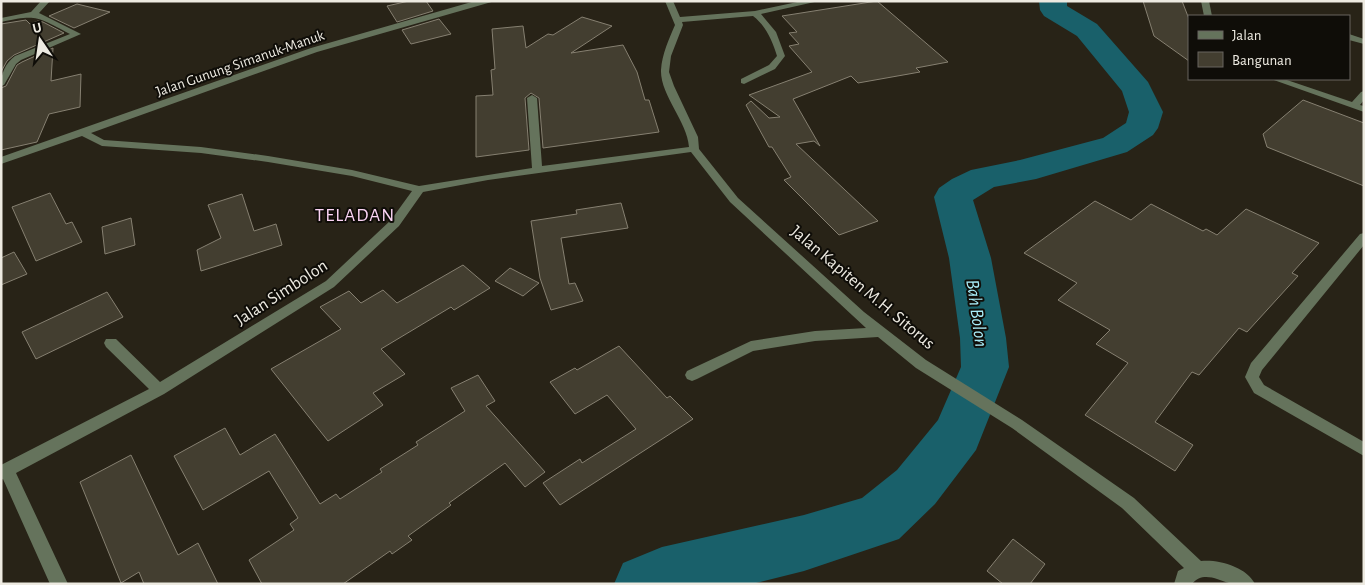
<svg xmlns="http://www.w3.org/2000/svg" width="1365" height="585" font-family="'Alegreya Sans',sans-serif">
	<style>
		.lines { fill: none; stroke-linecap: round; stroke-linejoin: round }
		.river { fill: #19606a; fill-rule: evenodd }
		.building { fill: #433e30; stroke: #868071 }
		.minor { fill: #65735c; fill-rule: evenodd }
		.labels { text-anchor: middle; stroke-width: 4; stroke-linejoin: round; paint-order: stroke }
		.far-street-label { font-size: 15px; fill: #edeae1; stroke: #0f0d08 }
		.street-label { font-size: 18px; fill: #edeae1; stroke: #0f0d08 }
		.neighbourhood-label { font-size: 19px; letter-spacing: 1px; fill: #fcd5f5; stroke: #0f0d08 }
		.water-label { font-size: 19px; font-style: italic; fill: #a9edf9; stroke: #0f0d08 }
	</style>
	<rect width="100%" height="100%" fill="#282317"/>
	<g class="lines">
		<path class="river" d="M1039 1H1067V6L1097 24 1148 82 1163 112 1158 128 1153 135 1127 152 1036 179 994 187 973 200 991 258 1006 338 1009 367 976 450 935 504 899 539 804 571 752 584H614L623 563 662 547 804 515 862 498 897 470 938 420 961 367 960 338 949 258 934 197 939 188 952 179 971 170 1020 160 1103 138 1126 123 1129 112 1122 91 1077 36 1044 16 1040 10Z"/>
	</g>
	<path class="building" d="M409 1H426L433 11 397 22 387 6Z
		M877 1 948 62 916 68 920 72 858 83 851 76 793 99 820 146 814 141 796 144 878 221 839 235 784 180 791 177 772 147H769L746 105 751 101 769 118 780 117 749 95 812 72 789 46 799 44 789 33 797 32 782 16Z
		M1143 1H1182L1189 19V61L1154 36Z
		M77 4 110 12 74 28 49 16Z
		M582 17 612 26 571 53 623 45 637 72 645 100H649L659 132 543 148 539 98 531 93 525 98 529 150 476 157V96L493 95 491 70 495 69 492 29 523 26 526 48 548 34 553 35Z
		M439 19 451 34 411 44 402 30Z
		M26 20 30 24 38 21 43 22 64 33 14 55 7 61 1 72V24Z
		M53 48 51 81 81 74 80 107 49 114 37 142 1 150V88L6 86 17 65 22 62Z
		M1303 100 1364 123V186L1267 147 1263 134Z
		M50 193 66 224 72 222 82 242 36 261 12 207Z
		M242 194 254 231 276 224 282 245 201 271 197 250 221 238 208 205Z
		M1095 201 1131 220 1151 204 1203 231 1206 229 1217 235 1246 209 1319 243 1292 273 1298 276 1247 332 1239 328 1199 375 1192 372 1155 422 1193 445 1175 471 1085 415 1128 363 1096 344 1110 330 1058 300 1077 283 1024 253Z
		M621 203 628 228 561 238 569 284 575 283 583 301 551 310 540 278 531 221 577 214 576 210Z
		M131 218 135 245 105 254 102 227Z
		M14 252 27 274 1 285V258Z
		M463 265 490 288 454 310 451 307 381 349 405 374 373 393 383 405 328 441 271 369 341 329 320 307 349 291 361 303 383 290 397 303Z
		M510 268 539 283 523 296 495 281Z
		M107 292 123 317 36 359 22 332Z
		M619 346 667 398 670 396 693 419 560 505 543 483 580 459 582 463 636 429 607 395 575 414 550 382 575 368 577 370Z
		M478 375 495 401 486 406 545 472 525 487 505 463 449 503 451 505 408 536 412 540 392 554 390 551 343 584H262L249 560 294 530 290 524 298 518 269 471 203 510 174 456 225 428 240 455 275 434 320 504 336 494 340 499 382 472 380 469 418 445 416 442 465 411 451 388Z
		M131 455 178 555 198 543 218 584H144L139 572 121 583 80 482Z
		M1013 539 1045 564 1030 584H1003L987 571Z"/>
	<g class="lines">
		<path class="minor" d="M41 1H50L39 13 81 34 21 60 16 64 4 85 1 86C1 73 5 64 15 56L70 34C37 17 38 14 1 22V18L31 12Z
			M475 1H495L317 52 91 133 104 140 201 147 268 156 352 170 419 186 532 168 527 98 532 95 537 98 542 166 689 147C687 121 660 95 661 70 662 54 669 39 675 25L665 1H673L680 17 755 11 802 1H819L761 14 776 32 785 56 775 69 744 84 741 83V79L769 65 777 56C772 40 766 26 753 16L682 22 683 25 671 56 669 72 674 86 698 137 699 149 738 198 864 312 926 360 1022 420 1134 498 1201 561C1218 559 1247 567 1255 584 1247 584 1236 585 1229 583 1217 579 1202 571 1192 584H1174L1178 571 1184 568 1122 508 1012 428 916 368 878 337 815 341 753 351 697 379 692 381 687 379 685 375 687 371 751 341 815 331 866 328 730 202 691 152 488 180 423 192 399 226 334 287 164 394 16 473 68 584H50L3 479 1 480V465L149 389 106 347 104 343 106 339H116L160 382 326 281 391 220 412 191 352 176 268 162 201 153 102 146 82 136 1 164V157L311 48Z
			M1201 1H1209L1212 16H1204Z
			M1349 34 1364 39V44L1349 40Z
			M1271 79H1284L1352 102 1361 92 1364 91V100L1360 105 1364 106V112Z
			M1364 233V245L1262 370 1259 377 1264 385 1364 442V456L1254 393 1245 377 1251 363 1360 234Z"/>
	</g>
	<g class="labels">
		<g class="far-street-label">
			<text transform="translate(240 63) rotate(-19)" y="5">Jalan Gunung Simanuk-Manuk</text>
		</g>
		<g class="street-label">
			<text transform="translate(863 287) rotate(40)" y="6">Jalan Kapiten M.H. Sitorus</text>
			<text transform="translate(281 292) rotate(-33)" y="6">Jalan Simbolon</text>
		</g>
		<g class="neighbourhood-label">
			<text x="355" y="221">TELADAN</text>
		</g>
		<g class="water-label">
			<text transform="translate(978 313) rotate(82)" y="7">Bah Bolon</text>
		</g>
	</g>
	<rect width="1365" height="585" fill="none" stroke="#edeae1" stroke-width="5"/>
	<rect x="1188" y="15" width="162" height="65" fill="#0f0d08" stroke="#68655f"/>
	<rect x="1198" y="31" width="25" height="8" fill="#65735c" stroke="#68655f"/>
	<text x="1232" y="40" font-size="15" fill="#edeae1">Jalan</text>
	<rect x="1198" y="52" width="25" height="15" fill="#433e30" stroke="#68655f"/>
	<text x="1232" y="65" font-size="15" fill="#edeae1">Bangunan</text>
	<g transform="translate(40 40) rotate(347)" stroke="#0f0d08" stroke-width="4" paint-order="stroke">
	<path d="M0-4L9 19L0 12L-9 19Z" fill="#edeae1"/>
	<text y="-8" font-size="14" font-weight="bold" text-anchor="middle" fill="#edeae1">U</text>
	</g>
</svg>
